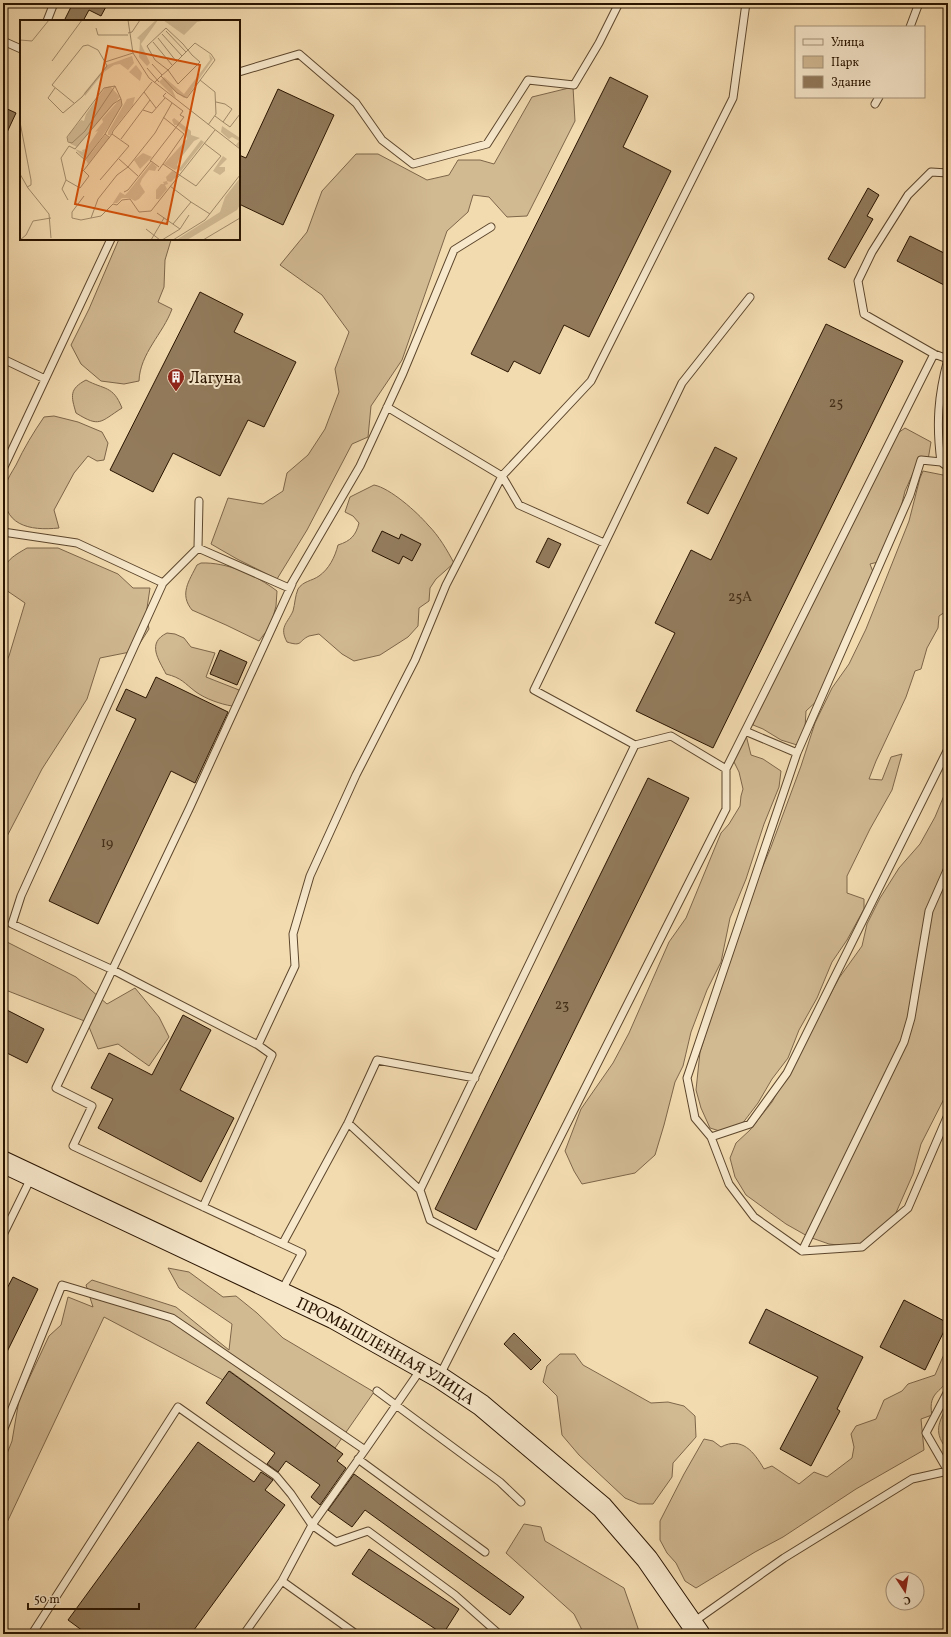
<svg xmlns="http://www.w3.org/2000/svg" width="951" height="1637" font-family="Vollkorn,serif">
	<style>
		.green { fill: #d1b992; stroke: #7d6649 }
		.building { fill: #927b5c; stroke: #291400 }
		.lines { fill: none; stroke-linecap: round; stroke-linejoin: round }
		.lane-casing { stroke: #5c462c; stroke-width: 9 }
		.secondary-casing { stroke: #291400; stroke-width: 23 }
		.lane { stroke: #f7e8cc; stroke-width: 7 }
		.secondary { stroke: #f7e8cc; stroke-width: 21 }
		.labels { text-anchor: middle; stroke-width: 4; stroke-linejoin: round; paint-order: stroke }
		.number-label { font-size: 14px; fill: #432e17 }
		.poi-label { font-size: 16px; fill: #291400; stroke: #f7e8cc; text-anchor: start }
		.street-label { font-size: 16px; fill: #291400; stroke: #f7e8cc }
		.inset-road { fill: none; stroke: #a28b6a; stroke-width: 1 }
		.view { fill: #d5520b; fill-opacity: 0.15; stroke: #d5520b; stroke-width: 2 }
		.inset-edge { fill: none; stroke: #291400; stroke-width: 2 }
	</style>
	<rect width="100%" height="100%" fill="#f3dbb0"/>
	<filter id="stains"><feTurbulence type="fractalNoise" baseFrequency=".005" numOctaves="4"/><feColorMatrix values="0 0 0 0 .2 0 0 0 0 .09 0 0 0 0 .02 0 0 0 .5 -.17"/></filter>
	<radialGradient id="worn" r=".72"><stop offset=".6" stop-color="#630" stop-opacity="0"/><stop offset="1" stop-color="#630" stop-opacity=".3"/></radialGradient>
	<path class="green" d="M573 87 575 121 527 216 507 217 489 197 473 195 468 212 447 231 402 360 371 406 368 437 352 444 307 530 277 579 237 559 211 544 228 498 263 504 283 491 287 473 308 455 325 429 339 392 335 369 349 332 322 295 280 265 307 232 322 191 356 154H378L427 180 449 175 458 160H480L494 164 532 97Z
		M119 239 171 240 165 260 164 287 158 302 172 309C163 334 140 353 139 381L124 384 101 381 81 364 71 345 89 309Z
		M86 380C104 390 113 385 122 408 100 422 100 428 76 413 71 396 69 389 86 380Z
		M54 416 78 422 102 432 108 443 104 460 97 461 88 456 74 473 54 510 59 528C30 531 0 526 5 487 7 479 12 472 16 465 24 448 33 433 44 417Z
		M905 428 931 442 928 460 914 471 905 491 896 527 882 561 870 564 876 580 820 698 806 711 805 728 797 745 781 740 763 729 753 725 756 710 898 433Z
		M923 471 948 476V610L939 616 938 628 927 648 921 669 915 671 906 697 876 761 869 779 882 780 891 757 902 754 892 790 870 829 847 876V893L864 899V909L847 940 832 962 817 998 799 1030 788 1058 772 1079 758 1103 742 1124 726 1133 710 1128 701 1108 696 1090 700 1052 722 982 750 897 771 847 801 766 815 723 832 688 849 664 866 629 909 521 920 478Z
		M374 485C390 488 417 512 428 525 439 536 447 550 454 563L436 579 430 588 429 601 419 608 418 626 408 637 380 655 354 661 342 654 319 634C316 635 312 635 309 636 298 641 303 647 287 642 279 627 287 624 293 611 295 604 295 596 298 589 303 581 312 581 319 576 329 569 335 557 338 545 351 541 356 535 359 523L353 516 345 512 350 497Z
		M27 548H58L118 574 133 588H150L146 615 149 629 135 651 100 658 87 699 42 769 3 844V668L9 656 25 603 3 588C3 563 6 560 27 548Z
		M201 563C227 562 256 575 277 591L276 606 273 617 277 626 274 632 267 634 265 633 259 641 226 625 192 610C179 594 189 581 197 565Z
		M167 633 175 634 184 638 191 647 215 653 206 677 239 690V701L232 706C220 704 206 699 196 692 184 683 182 678 166 674 159 660 146 643 167 633Z
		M746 735 751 755 763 759 781 771 779 787 764 824 746 879 730 918 721 962 707 990 691 1032 683 1066 675 1082 664 1125 655 1155 635 1173 582 1184 574 1171 565 1151 581 1109 613 1063 629 1033 669 942 686 918 716 845 721 833 729 824 740 806 741 796 743 789 739 772 733 760Z
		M948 786V1091L921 1144 913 1174 895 1215 865 1243 847 1246 829 1244 809 1237 786 1224 746 1195 735 1177 730 1158 736 1143 750 1130 772 1102 797 1058 839 978 862 946 867 924 880 898 899 868 920 844 935 817Z
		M3 928 7 942 76 977 107 1004 135 988 159 1017 169 1037 149 1066 118 1044 98 1049 87 1022 3 989Z
		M168 1268 189 1272 223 1297 236 1296 257 1313 283 1338 374 1392 335 1448 230 1371 223 1380 104 1317 3 1531V1464L12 1441 19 1400 49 1336 61 1325 68 1297 93 1307 86 1285 92 1280 176 1307 229 1350 232 1324 179 1288Z
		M948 1345C948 1355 950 1367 948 1377 945 1392 927 1390 932 1415L921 1419 924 1450 856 1489 783 1537 755 1552 696 1588 685 1581 676 1563 667 1553 660 1540V1521L684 1474 704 1439 713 1441 721 1447C742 1436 754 1452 764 1469L772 1466 799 1484 814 1472 827 1477 852 1458 854 1447 851 1434 856 1426 876 1419 884 1400 902 1391 908 1384 935 1375Z
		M560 1354H575L583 1365 651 1403 668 1402 684 1406 695 1416 696 1437 673 1463 672 1477 653 1504H639L625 1498 579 1455 562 1435 557 1396 543 1382 547 1366Z
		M948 1404V1451C933 1432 938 1424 948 1404Z
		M524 1524 541 1527 545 1541 624 1588 640 1634H584L574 1614 506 1553Z"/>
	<path class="building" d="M73 3H108L101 16 89 10 83 21H64Z
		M610 77 648 96 623 147 671 171 589 337 564 325 540 374 514 361 508 372 471 354Z
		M278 89 334 115 283 225 239 204V155L246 158Z
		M3 107 16 113 3 141Z
		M868 188 879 195 867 216 873 219 845 268 828 259Z
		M910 236 948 255V287L897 261Z
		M200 292 243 314 234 332 296 362 264 427 248 420 220 476 173 453 153 492 110 470Z
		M826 324 903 361 713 748 636 711 675 633 655 623 691 550 711 560Z
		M715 447 737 458 708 514 687 503Z
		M382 531 399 539 401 534 421 544 412 561 403 556 399 564 372 551Z
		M548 538 561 544 549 568 536 562Z
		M220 650 247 662 237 685 210 674Z
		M156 677 228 712 195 783 171 771 98 924 49 901 136 719 116 710 126 689 146 698Z
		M648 778 689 798 476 1230 435 1209Z
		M3 1008 44 1029 27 1063 3 1051Z
		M183 1015 211 1030 180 1090 234 1118 201 1182 98 1128 113 1099 91 1088 109 1053 152 1075Z
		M13 1277 38 1289 3 1360V1296Z
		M904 1300 948 1323 925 1370 880 1347Z
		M766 1309 863 1357 837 1409 840 1411 811 1466 780 1449 818 1377 749 1343Z
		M514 1333 541 1360 531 1370 504 1344Z
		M229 1371 343 1454 337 1461 346 1468 320 1505 311 1497 320 1485 286 1461 278 1472 267 1464 275 1453 206 1403Z
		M198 1442 254 1482 261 1472 273 1480 265 1490 285 1505 191 1634H87L68 1620Z
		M354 1474 524 1597 510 1615 365 1510 352 1527 328 1510Z
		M369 1549 459 1609 443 1634 352 1574Z"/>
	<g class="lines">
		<g class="lane-casing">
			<path id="lane" d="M47 21 54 3
				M910 27 919 3
				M3 41 21 49
				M239 72 299 54 356 103 382 140 413 164 487 144 528 80 574 85 599 43 619 3
				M875 104 879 97
				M948 173 931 172 908 195 872 252 858 281 864 314 934 354 948 359C938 396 936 424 941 462L948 467
				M3 359 45 379
				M3 469 111 239
				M3 532 77 543 163 583 198 548 199 501
				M604 543 519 505 502 476 591 381 733 98 746 3
				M198 548 289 588 360 466 403 373 454 250 491 227
				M163 583 21 896 12 924 113 970 258 1045 272 1055 203 1207
				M745 731 797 753 687 1078 695 1118 711 1137 750 1124 787 1073 948 749
				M797 753 910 495 921 460 941 462
				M726 769 934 354
				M258 1045 295 966 293 934 310 876 356 775 415 660 446 585 502 476 387 407
				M348 1123 420 1190 430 1220 500 1257
				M711 1137 729 1184 754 1217 802 1251 862 1247 908 1208 948 1115
				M420 1190 635 745
				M3 1235 31 1178
				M283 1243 348 1123 377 1060 475 1078
				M802 1251 904 1042 911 1018 929 911 948 868
				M281 1292 302 1253 73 1146 92 1106 56 1088 190 807 292 584
				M440 1375 726 809V769L671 736 635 745 534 690 682 383 750 297
				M377 1391 500 1482 521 1502
				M3 1431 62 1285 172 1318 365 1450 421 1369
				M365 1450 312 1525 336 1542 368 1531 455 1595 499 1634
				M358 1459 485 1552
				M948 1471 926 1433 948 1391
				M282 1581 356 1634
				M692 1623 784 1558 912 1479 948 1471
				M32 1634 178 1407 276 1476 291 1494 312 1525 282 1581 244 1634"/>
		</g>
		<g class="secondary-casing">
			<g id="secondary">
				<path id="s1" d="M3 1162 334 1318 439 1377 481 1405 602 1507 647 1559 699 1634"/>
			</g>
		</g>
		<use href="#lane" class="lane"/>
		<use href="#secondary" class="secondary"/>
	</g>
	<defs>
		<g id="building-pin" transform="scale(0.9)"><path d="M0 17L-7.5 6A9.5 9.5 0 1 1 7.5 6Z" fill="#8f2418" stroke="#f7e8cc"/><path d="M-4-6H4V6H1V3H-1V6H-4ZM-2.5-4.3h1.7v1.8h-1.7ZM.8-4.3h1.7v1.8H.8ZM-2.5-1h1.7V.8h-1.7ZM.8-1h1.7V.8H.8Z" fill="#fff"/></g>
	</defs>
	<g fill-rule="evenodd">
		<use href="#building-pin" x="176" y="377"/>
	</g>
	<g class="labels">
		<g class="number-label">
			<text x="836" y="407">25</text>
			<text x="740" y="601">25А</text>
			<text x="107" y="847">19</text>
			<text x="562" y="1009">23</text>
		</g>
		<g class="poi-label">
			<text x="189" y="383">Лагуна</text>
		</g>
		<g class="street-label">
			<text dy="6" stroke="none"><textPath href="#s1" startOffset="427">ПРОМЫШЛЕННАЯ УЛИЦА</textPath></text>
		</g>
	</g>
	<g transform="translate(20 20)">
		<rect width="220" height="220" fill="#f3dbb0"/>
		<path d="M136 0H138L121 24 130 43 127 46 119 37 120 20 117 18ZM143 0H182V1L177 2 164 15ZM189 34 193 39 167 77 164 78 152 69 156 78 154 77 139 62 144 57 164 74 190 40ZM112 36 114 43 108 50 100 44 94 45 84 52 65 76 64 73 87 45ZM116 45 122 53 120 61 109 52ZM90 66 100 77 57 127 51 124 47 119 50 113 61 100 64 101 66 94 85 68ZM115 77 113 85 92 111 91 115H88V112L107 79ZM100 79 102 84 97 94 67 139 64 138 55 129 63 132 62 130 66 129 78 111 75 112 83 102 82 99ZM154 98 171 111V115L180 118 174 121 159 140 157 145 159 147 155 150 144 144 167 119 165 112 157 105H154L152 100ZM202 106 220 118V128L216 125 219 121 212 117 209 119 201 112ZM85 115 89 118 68 144 66 140ZM181 120 184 122 161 151 158 150ZM123 133 132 137 120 149 114 140ZM203 136 207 139 199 147H205V151L200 155 193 151ZM132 142 137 147 135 151 129 150 122 159 120 164 125 172 119 179 115 181 109 178H102L97 183H93L100 172 105 175 108 172ZM152 151 156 153V157L151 162 147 161 148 164 145 165 147 169 139 179H136V170L141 164H144L143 162 147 161 146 157ZM220 158V185L217 190 167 220H156L200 192 205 177Z" fill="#d1b992"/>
		<path class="inset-road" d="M108 0 113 33 129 58 220 129M76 8 78 15H108M146 11 166 32M108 13 112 12 120 0M142 14 162 36M138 18 156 41M0 20 12 21 29 0M133 22 152 45M32 41 62 0M132 44 142 55M127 48 139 62M180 60 195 72 196 94 188 105M134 63 141 56 157 73 167 78 195 40 191 34 175 23 148 50 158 64 180 42 172 35 168 30 167 29 163 24 146 8 127 26 135 40 148 50 141 56M95 66 65 111 52 123 48 122 47 117 84 68 95 66 101 79M0 67V102L11 160V165L7 167M35 68 28 78 43 93 62 77 87 46 85 42M124 72 136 88M54 83 32 65 63 26 68 25 78 30 85 42 113 33M123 90 132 93 145 78M195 96 203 102 212 89 205 84 196 82M203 102 210 107 220 94M101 119 130 80M56 132 65 140 62 149 69 156 60 168 46 160 41 138 49 126 55 129 93 84 101 79 102 85 85 114 90 118M65 140 85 114M130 141 164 97 160 95 163 91 143 76 146 73M143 144 164 114 143 97M64 150 92 114M138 151 143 144 176 166 201 136 184 123M0 154 8 168 29 194 31 218M118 156 108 147 135 113 152 83M46 160 42 169 48 180M80 160 109 126 92 114 93 111 132 62M150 166 171 182 153 204M104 172 108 170 131 141 139 147M64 176 52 192V198L61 200 81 196 93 184 97 185 102 180 110 179 119 192 131 191 195 110M171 182 190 194M137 193 160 209 169 195M71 198 78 179 97 155 108 147 99 139M126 209 140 220M0 220 6 215 13 201 31 198M131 220 144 198M142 220 160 209M153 220 185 200 220 155M183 220 220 198"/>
		<path class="view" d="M88 26 180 45 147 204 55 184Z"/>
		<rect width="220" height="220" class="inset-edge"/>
	</g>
	<rect width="951" height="1637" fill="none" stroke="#f3dbb0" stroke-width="16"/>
	<rect x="4" y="4" width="943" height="1629" fill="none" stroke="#291400" stroke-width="2"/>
	<rect x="8" y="8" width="935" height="1621" fill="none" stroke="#291400"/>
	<rect x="795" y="26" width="130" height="72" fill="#f7e8cc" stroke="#a5937a"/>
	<rect x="803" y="39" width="20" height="6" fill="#f7e8cc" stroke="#a5937a"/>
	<text x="831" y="46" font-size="12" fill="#291400">Улица</text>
	<rect x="803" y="56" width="20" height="12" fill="#d1b992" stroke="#a5937a"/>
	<text x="831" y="66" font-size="12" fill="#291400">Парк</text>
	<rect x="803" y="76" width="20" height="12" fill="#927b5c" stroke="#a5937a"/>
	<text x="831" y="86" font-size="12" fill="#291400">Здание</text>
	<g transform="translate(905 1591) rotate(168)"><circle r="19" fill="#f7e8cc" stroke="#a5937a"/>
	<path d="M0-3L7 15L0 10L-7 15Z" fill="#8f2418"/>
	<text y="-6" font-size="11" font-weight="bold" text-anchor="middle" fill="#291400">С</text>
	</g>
	<path d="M28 1603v6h111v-6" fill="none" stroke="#291400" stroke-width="2"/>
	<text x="34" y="1603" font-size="12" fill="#291400" stroke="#f7e8cc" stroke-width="3" paint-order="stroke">50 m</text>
	<rect width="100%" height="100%" filter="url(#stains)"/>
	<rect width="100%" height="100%" fill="url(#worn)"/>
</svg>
